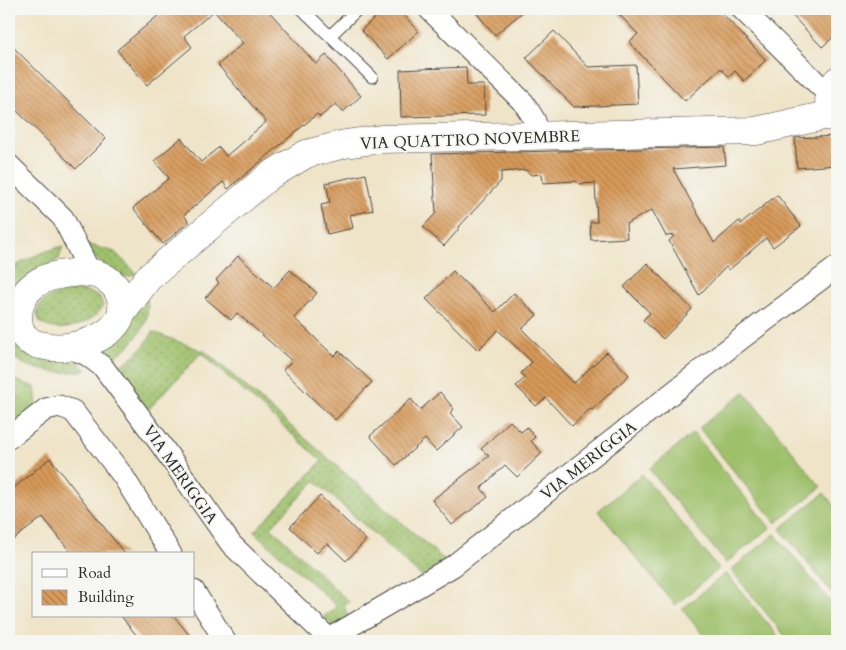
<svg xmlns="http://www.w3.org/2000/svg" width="846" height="650" font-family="Cardo,serif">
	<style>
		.grass { fill: url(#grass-dots); stroke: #64764a }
		.park { fill: url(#park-crowns); stroke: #64764a }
		.garden { fill: #9ec06a; stroke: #64764a }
		.building { fill: url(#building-back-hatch) }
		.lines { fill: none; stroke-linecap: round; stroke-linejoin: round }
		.lane-casing { stroke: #484743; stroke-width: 13 }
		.street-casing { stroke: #484743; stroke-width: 23 }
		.secondary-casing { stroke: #484743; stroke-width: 29 }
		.lane { stroke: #fff; stroke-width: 11 }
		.street { stroke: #fff; stroke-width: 21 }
		.secondary { stroke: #fff; stroke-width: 28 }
		.labels { text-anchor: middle; stroke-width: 4; stroke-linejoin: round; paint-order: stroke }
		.street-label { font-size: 16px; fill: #2b2b2b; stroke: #f6f6f2 }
	</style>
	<defs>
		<pattern id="grass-dots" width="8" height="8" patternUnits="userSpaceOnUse" patternTransform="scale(1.25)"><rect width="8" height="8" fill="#9ec06a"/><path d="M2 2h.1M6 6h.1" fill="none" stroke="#819c57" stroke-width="1.8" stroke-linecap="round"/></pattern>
		<pattern id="park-crowns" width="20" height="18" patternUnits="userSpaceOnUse" patternTransform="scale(1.25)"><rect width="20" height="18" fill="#9ec06a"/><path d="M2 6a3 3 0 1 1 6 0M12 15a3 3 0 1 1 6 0" fill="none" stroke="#819c57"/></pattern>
		<pattern id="building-back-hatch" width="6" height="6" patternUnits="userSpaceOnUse" patternTransform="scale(1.25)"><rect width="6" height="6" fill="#d79a5a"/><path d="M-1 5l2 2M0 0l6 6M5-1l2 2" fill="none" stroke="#af7e4b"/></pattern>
	</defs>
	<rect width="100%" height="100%" fill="#f6f6f2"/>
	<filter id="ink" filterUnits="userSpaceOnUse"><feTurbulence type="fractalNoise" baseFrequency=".02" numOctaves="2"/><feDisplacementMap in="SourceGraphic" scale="10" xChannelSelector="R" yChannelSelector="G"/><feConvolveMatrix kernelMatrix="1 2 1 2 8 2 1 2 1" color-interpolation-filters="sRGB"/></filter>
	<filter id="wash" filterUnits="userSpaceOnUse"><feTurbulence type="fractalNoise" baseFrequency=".0096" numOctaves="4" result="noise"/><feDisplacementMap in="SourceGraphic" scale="20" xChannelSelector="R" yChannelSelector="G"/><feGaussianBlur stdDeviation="1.12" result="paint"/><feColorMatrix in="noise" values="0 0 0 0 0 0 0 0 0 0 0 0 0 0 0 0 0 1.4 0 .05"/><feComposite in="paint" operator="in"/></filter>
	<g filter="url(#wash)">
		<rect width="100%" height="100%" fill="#efe4c8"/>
		<path class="grass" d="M86 244 115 252 137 274C134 275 129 277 125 276 110 274 92 257 86 244Z
			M63 246 59 259 21 281 9 295V271C25 258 43 252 63 246Z
			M72 291H85L100 297 103 306C93 325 57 336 40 322 29 301 56 294 72 291Z
			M147 299C153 326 129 349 108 361L107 353 108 347Z
			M153 332 206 352 447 562 422 577 315 481 271 527 349 602 344 606 350 622 337 627 331 624 323 617 337 606 254 532 322 461 201 353 149 409 122 384 114 370C131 359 143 350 153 332Z
			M9 336 79 363 87 370C60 375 30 372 9 354Z"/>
		<path class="park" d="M9 376 14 380 35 387 37 406 9 428Z"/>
		<path class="garden" d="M744 392 821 487 776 523 699 428Z
			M693 433 770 528 726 563 649 469Z
			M642 474 719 569 675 605 598 511Z
			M824 493 837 509V599L780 529Z
			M775 534 837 610 836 641H789L731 570Z
			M726 573 782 641H708L682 609Z"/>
		<g id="blocks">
			<path class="building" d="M166 9H267L316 64 326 55 361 96 343 112 336 104 320 117 317 114 228 189 223 182 184 215 189 222 163 244 133 208 169 178 154 161 181 138 201 162 219 147 226 156 266 122 218 65 243 43 214 11 184 36 192 47 147 85 117 50Z
				M385 9H398L419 31 388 59 361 30Z
				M473 9H526L495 35Z
				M614 9H718L766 60 744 81 735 71 729 77 721 68 685 101 629 42 638 34Z
				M786 9H837V34L822 47Z
				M554 31 588 67 636 65 638 104 574 107 526 58Z
				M9 43 106 139 76 169 9 103Z
				M466 67 467 85H484L485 115 401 117 400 70Z
				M837 136V165L797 168 795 138Z
				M724 147 726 165 673 169 714 243 739 221 741 224 777 195 801 226 773 247 766 238 729 270 726 267 699 295 669 241 675 235 666 236 652 210 626 224 627 238 591 240 590 222H597L595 183 579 184 576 181 543 183 542 174 531 175 526 170 501 172V181L458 228V230L444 246 423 227 436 213 432 154Z
				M366 174 373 210 350 215 353 228 327 234 321 205 330 203 326 183Z
				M238 256 274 288 290 270 317 293 294 318 334 356 339 351 372 382 335 420 283 370 292 361 237 313 231 320 205 298 219 283 216 280Z
				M647 263 692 309 663 339 643 320 650 313 624 287Z
				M453 271 495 312 514 293 537 315 522 329 574 383 607 352 629 375 592 410 590 409 572 426 546 398 536 406 516 386 525 378 521 373 532 362 498 330 478 350 426 299Z
				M440 392 454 409 450 413 463 427 436 451 425 439 396 465 370 436 411 399 420 410Z
				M510 421 521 432 527 427 535 437 531 441 542 453 517 477 505 465 481 488 488 497 452 525 432 500 489 456 481 449Z
				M50 458 125 554H72L43 517 9 543V492Z
				M320 496 366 540 346 561 327 543 317 553 290 527Z
				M121 616H174L194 641H141Z"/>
		</g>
	</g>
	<g filter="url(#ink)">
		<use href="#blocks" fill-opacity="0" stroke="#484743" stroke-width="1"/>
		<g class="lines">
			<g class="lane-casing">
				<path id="lane" d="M302 9 372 77
					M330 36 358 9"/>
			</g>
			<g class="street-casing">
				<path id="street" d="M429 9 524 103 534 119 540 135
					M742 9 829 95
					M9 165 63 218 91 274
					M70 348 87 355 103 367 159 442 231 544 329 639
					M9 438 46 409 59 406 73 411 123 476 171 554
					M194 591 225 641
					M325 641 453 566 742 338 837 267"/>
			</g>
			<g class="secondary-casing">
				<path id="secondary" d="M837 81C827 93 826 108 837 119
					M81 272C86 273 91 273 96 274 106 277 115 284 119 293 138 333 73 353 45 346 41 345 37 345 33 343 10 332 16 298 34 285 47 275 65 274 81 272Z
					M121 314 148 278 269 176 306 154 345 144 381 139 756 131 823 116 835 117"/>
			</g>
			<use href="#lane" class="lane"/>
			<use href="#street" class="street"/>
			<use href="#secondary" class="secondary"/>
		</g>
	</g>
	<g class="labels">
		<g class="street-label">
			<text transform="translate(470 139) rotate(-2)" y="6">VIA QUATTRO NOVEMBRE</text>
			<text transform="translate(588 460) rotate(-38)" y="6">VIA MERIGGIA</text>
			<text transform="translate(181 474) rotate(55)" y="6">VIA MERIGGIA</text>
		</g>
	</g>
	<rect width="846" height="650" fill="none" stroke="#f6f6f2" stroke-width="30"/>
	<rect x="32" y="552" width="162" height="65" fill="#f6f6f2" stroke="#a5a5a2"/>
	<rect x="42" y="569" width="25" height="8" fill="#ffffff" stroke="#a5a5a2"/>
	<text x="78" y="578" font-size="15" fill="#2b2b2b">Road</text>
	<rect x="42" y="590" width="25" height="15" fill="url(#building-back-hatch)" stroke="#a5a5a2"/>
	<text x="78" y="602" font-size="15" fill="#2b2b2b">Building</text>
</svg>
